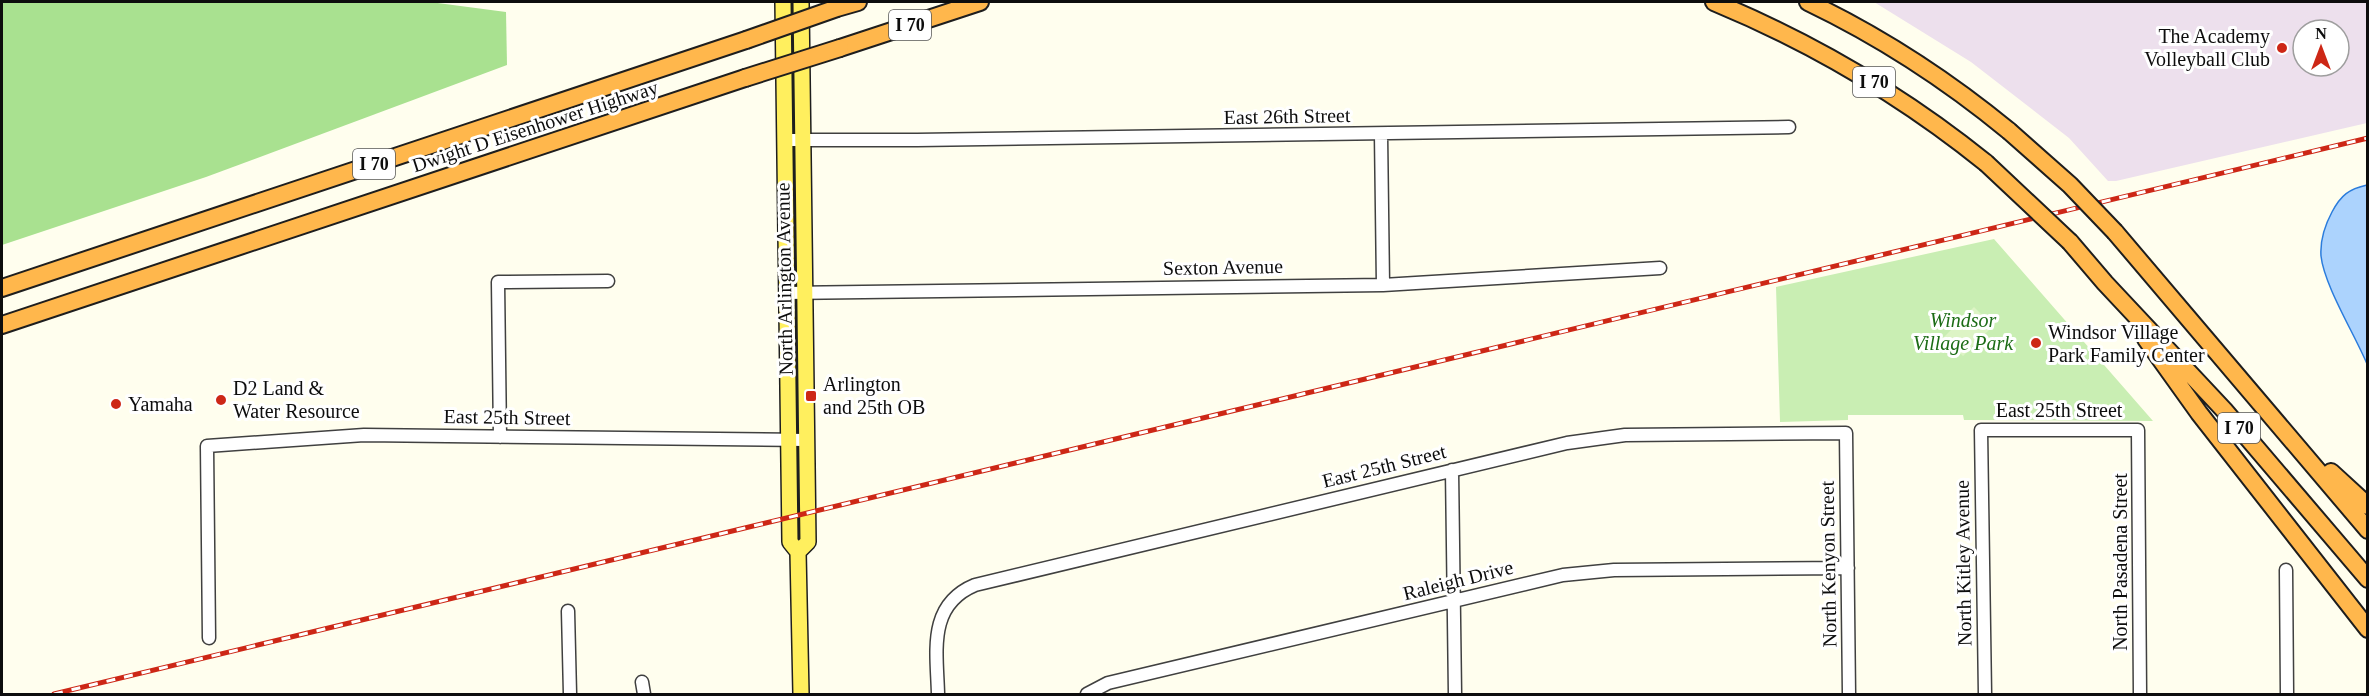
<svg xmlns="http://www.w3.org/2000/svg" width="2369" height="696" font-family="'Times New Roman',serif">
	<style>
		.industrial { fill: #ede0ed; fill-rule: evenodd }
		.green { fill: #c9eeb3 }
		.forest { fill: #a9e190 }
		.pitch { fill: #ddf4c5 }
		.water { fill: #acd3fd; stroke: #2b7cdc; stroke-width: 1.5 }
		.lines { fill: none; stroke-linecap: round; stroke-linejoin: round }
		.minor-casing { stroke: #404040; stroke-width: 15 }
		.major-casing { stroke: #1e1e1e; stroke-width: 18 }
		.highway-casing { stroke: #1e1e1e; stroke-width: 20 }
		.minor { stroke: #fff; stroke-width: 12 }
		.major { stroke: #ffef5e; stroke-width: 15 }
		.highway { stroke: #ffb74c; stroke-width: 16 }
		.rail-casing { stroke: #cd2716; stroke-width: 5 }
		.rail { stroke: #fff; stroke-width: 3; stroke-dasharray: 9; stroke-linecap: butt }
		.highway-bridge-casing { stroke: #1e1e1e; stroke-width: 20; stroke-linecap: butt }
		.highway-bridge { stroke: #ffb74c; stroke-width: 16 }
		.poi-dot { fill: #cd2716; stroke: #fff; stroke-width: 2 }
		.labels { text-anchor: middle; stroke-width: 6; stroke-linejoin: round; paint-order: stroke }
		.shield { fill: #fff; stroke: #565656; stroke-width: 1.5 }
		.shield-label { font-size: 18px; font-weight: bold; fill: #0d0d0d }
		.poi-label { font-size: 20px; fill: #0d0d0d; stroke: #fff; text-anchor: start }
		.street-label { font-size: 20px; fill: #0d0d0d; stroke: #fff }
		.park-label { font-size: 20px; font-style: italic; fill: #1c6c16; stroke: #fff }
	</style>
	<rect width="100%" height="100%" fill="#fffeee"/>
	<path class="industrial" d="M1874 2H2367V123L2116 181H2108L2069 138 1971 62ZM2303 30H2339V66H2303Z"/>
	<path class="green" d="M1994 239 2153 421 1964 420 1963 415H1848V420L1780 422 1776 287Z"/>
	<path class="forest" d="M2 2H430L506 12 507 65 206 177 2 245Z"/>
	<path class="pitch" d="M1974 307 1993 326 1963 356 1944 337Z"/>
	<path class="water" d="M2367 185H2368L2367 364C2355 335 2324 285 2321 256 2320 241 2325 225 2332 212 2341 195 2349 189 2367 185Z"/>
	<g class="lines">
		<g class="minor-casing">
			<path id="minor" d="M1381 134 1383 285
				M785 140H917L1789 127
				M786 293 1383 285 1660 268
				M500 437 498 282 608 281
				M1452 470 1455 694
				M2286 570 2287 694
				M568 611 570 694
				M209 638 207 446 364 435 806 440
				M642 682 644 694
				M938 694C937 652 927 605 975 585L1567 443 1625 435 1846 433 1849 694
				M1087 694 1108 683 1563 575 1614 570 1848 568
				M1985 694 1981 430H2138L2140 694"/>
		</g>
		<g class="major-casing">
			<path id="major" d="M783 2 790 542 798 552 801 694
				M798 552 808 542 801 2"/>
		</g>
		<g class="highway-casing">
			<path id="highway" d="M1714 2C1813 43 1903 96 1986 163
				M1808 2C1879 36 1947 80 2009 131
				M837 8 858 2
				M840 48 980 2
				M2115 232 2368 530
				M2070 242 2105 283 2224 410 2368 579
				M2 288 746 40
				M2 325 745 78
				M2146 339 2199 413 2368 629
				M2331 472 2368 506"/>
		</g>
		<use href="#minor" class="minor"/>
		<use href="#major" class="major"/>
		<use href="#highway" class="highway"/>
		<g class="rail-casing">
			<path id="rail" d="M54 694 2368 138"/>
		</g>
		<use href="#rail" class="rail"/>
		<g class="highway-bridge-casing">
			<path id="highway-bridge" d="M746 40 837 8
				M745 78 840 48
				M2009 131 2070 185 2115 232
				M1986 163 2070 242"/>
		</g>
		<use href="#highway-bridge" class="highway-bridge"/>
	</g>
	<g class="poi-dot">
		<circle cx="2282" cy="48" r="6"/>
		<circle cx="2036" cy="343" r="6"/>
		<rect x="805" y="390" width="12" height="12" rx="3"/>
		<circle cx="221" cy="400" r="6"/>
		<circle cx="116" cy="404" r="6"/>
	</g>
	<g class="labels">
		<g class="shield">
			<rect x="889" y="10" width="42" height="30" rx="4.5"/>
			<rect x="1853" y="67" width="42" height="30" rx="4.5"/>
			<rect x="353" y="149" width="42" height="30" rx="4.5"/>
			<rect x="2218" y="413" width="42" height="30" rx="4.5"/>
		</g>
		<g class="shield-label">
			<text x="910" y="31">I 70</text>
			<text x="1874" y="88">I 70</text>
			<text x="374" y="170">I 70</text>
			<text x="2239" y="434">I 70</text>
		</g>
		<g class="poi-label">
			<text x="2270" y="43" text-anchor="end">The Academy<tspan x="2270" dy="23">Volleyball Club</tspan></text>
			<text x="2048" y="339">Windsor Village<tspan x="2048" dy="23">Park Family Center</tspan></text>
			<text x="823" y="391">Arlington<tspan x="823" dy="23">and 25th OB</tspan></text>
			<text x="233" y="395">D2 Land &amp;<tspan x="233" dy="23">Water Resource</tspan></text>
			<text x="128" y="411">Yamaha</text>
		</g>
		<g class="street-label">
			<text transform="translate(1287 116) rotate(-1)" y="7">East 26th Street</text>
			<text transform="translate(535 126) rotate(-18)" y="7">Dwight D Eisenhower Highway</text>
			<text transform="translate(1223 267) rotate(-1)" y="7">Sexton Avenue</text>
			<text transform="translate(784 279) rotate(-91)" y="7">North Arlington Avenue</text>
			<text x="2059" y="417">East 25th Street</text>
			<text transform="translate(507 417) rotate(1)" y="7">East 25th Street</text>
			<text transform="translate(1384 466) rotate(-14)" y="7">East 25th Street</text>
			<text transform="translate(2120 562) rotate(-90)" y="7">North Pasadena Street</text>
			<text transform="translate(1963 563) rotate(-91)" y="7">North Kitley Avenue</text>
			<text transform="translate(1828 564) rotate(-91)" y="7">North Kenyon Street</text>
			<text transform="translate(1458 580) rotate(-14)" y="7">Raleigh Drive</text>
		</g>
		<g class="park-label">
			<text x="1963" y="327">Windsor<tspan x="1963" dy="23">Village Park</tspan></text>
		</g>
	</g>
	<rect width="2369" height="696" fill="none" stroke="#0d0d0d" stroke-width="6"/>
	<g transform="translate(2321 48)"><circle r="28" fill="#ffffff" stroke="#9e9e9e" stroke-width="1.5"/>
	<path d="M0-4.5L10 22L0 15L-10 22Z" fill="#cd2716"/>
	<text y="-9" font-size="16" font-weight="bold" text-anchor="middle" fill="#0d0d0d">N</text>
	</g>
</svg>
